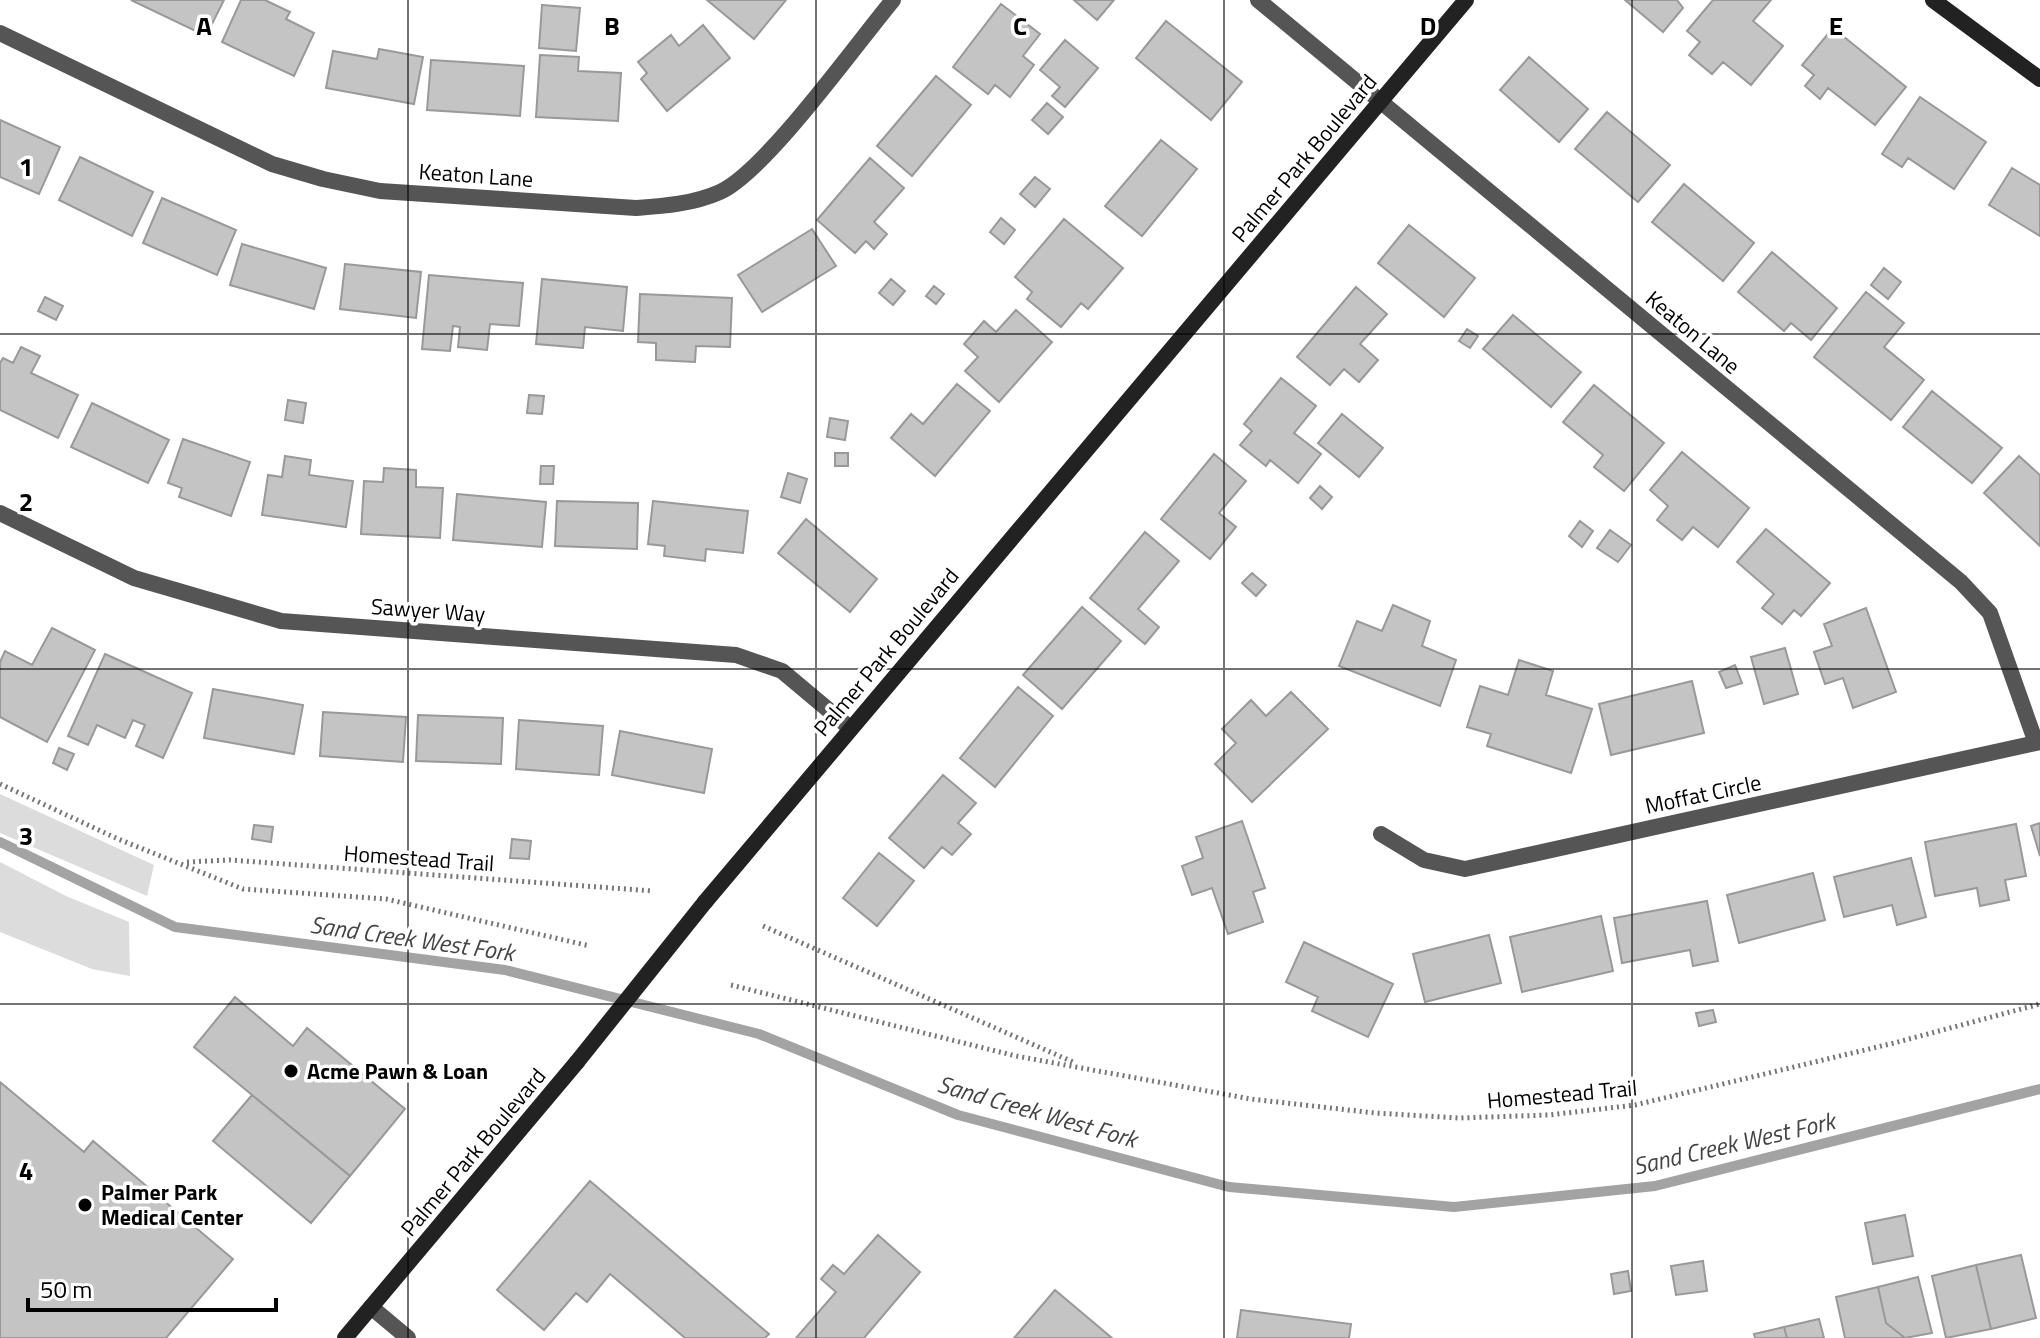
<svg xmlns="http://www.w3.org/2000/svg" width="2040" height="1338" font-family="'Titillium Web',sans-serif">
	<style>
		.green { fill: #dcdcdc }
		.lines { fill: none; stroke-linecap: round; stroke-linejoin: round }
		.stream { stroke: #a3a3a3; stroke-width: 10 }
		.building { fill: #c4c4c4; stroke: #999; stroke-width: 2 }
		.path { stroke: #777; stroke-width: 5; stroke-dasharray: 2 4; stroke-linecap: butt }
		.street { stroke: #555; stroke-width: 16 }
		.secondary { stroke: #222; stroke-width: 16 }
		.secondary-bridge { stroke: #222; stroke-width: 16 }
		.grid { fill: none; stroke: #000; stroke-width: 2; stroke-opacity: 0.55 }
		.poi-dot { fill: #000; stroke: #fff; stroke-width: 3 }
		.labels { text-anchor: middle; stroke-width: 7; stroke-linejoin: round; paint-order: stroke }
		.street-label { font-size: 22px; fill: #000; stroke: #fff }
		.poi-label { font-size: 22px; font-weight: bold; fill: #000; stroke: #fff; text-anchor: start }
		.water-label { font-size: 24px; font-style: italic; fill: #444; stroke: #fff }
		.grid-label { font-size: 26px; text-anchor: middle; font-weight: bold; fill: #000; stroke: #fff; stroke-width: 7; stroke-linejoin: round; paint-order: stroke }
	</style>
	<rect width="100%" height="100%" fill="#fff"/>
	<path class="green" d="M0 794 154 865 147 896 0 833Z
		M0 862 66 896 129 922 130 976 92 969 0 932Z"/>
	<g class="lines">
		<path class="stream" d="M0 842 175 927 505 970 759 1034 958 1115 1229 1187 1454 1207 1655 1186 2040 1089"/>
	</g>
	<path class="building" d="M131 0H224L206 36Z
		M241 0H265L290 12 286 19 314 33 294 76 222 42Z
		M707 0H786L754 39Z
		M1074 0H1114L1097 20Z
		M1625 0H1677L1683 8 1663 32Z
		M1713 0H1771L1753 21 1783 46 1751 85 1723 62 1712 74 1689 55 1700 42 1687 31Z
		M1001 4 1040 34 1023 56 1034 65 1010 97 995 85 988 94 953 67Z
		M542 5 580 8 576 51 539 48Z
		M1166 21 1242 82 1211 120 1136 58Z
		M703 25 730 58 667 111 641 79 647 73 638 62 671 35 679 46Z
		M1833 28 1906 87 1875 125 1828 88 1820 99 1805 86 1814 75 1802 65Z
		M1065 40 1098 68 1065 107 1052 96 1060 87 1040 70Z
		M379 49 423 57 414 104 326 88 333 51 377 59Z
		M540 55 579 57 578 71 621 73 618 121 536 117Z
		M1529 57 1588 109 1559 142 1500 90Z
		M431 60 524 66 520 116 427 110Z
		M936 76 971 105 912 176 877 146Z
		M1920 97 1986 142 1954 189 1908 158 1902 167 1882 154Z
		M1047 103 1063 117 1048 134 1032 120Z
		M1607 112 1670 165 1638 202 1575 149Z
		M0 120 60 147 39 194 0 177Z
		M1161 140 1197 169 1142 236 1105 206Z
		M80 157 153 192 132 236 59 200Z
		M870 158 904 188 874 222 887 234 874 249 866 241 855 253 817 220Z
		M2012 168 2040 185V236L1989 205Z
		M1035 177 1050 189 1035 207 1020 194Z
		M1684 184 1754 243 1723 281 1652 222Z
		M162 198 236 230 217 275 143 243Z
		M1001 218 1015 230 1004 244 990 232Z
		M1064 219 1123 268 1088 309 1081 303 1061 327 1027 299 1032 292 1015 277Z
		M1409 225 1475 278 1444 317 1378 263Z
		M812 229 836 266 762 312 738 275Z
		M242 244 326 268 314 309 230 285Z
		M1772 252 1837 308 1811 340 1791 323 1784 331 1738 292Z
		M345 264 421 272 416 318 340 309Z
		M1884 268 1901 282 1888 299 1871 285Z
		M429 275 523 283 519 326 490 324 487 350 458 347 460 327 453 326 450 351 422 349Z
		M542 279 627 287 623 331 585 327 583 348 536 344Z
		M891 279 905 291 893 305 879 293Z
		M934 286 944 294 936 304 926 296Z
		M1356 287 1387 314 1360 344 1378 360 1359 382 1344 369 1330 385 1297 357Z
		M1866 292 1904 323 1884 347 1924 380 1891 420 1814 357Z
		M640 294 732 298 730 347 696 346 695 362 656 360V343L638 342Z
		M45 297 63 306 56 320 38 311Z
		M1016 310 1052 342 999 402 965 371 978 357 964 344 984 321 996 332Z
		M1513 315 1581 372 1551 407 1483 349Z
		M1467 329 1478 336 1470 348 1459 341Z
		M21 347 40 356 31 373 78 395 58 438 0 410V363L3 358 13 363Z
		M1281 378 1316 406 1294 433 1321 454 1298 483 1270 460 1266 466 1240 445 1252 431 1244 424Z
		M957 384 990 411 935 476 891 438 911 414 923 424Z
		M1594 385 1664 443 1624 491 1594 467 1603 455 1563 422Z
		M1932 391 2002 448 1972 483 1903 427Z
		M529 395 544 396 542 414 527 413Z
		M288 400 306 403 303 423 285 420Z
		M92 403 169 440 148 483 71 447Z
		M1342 414 1383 448 1359 477 1318 443Z
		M830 418 848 421 845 440 827 437Z
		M183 439 250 462 231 516 179 497 182 488 168 483Z
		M1682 452 1749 508 1718 547 1693 527 1682 540 1657 520 1668 506 1650 490Z
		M835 453H848V466H835Z
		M1214 454 1246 481 1219 513 1236 527 1210 559 1161 519Z
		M285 456 311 460 309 475 353 481 346 527 262 515 268 475 282 477Z
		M2019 456 2040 475V546L1984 493Z
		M541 466H554L553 484H540Z
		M384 468 416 470V487L443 488 440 538 361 534 364 481 383 482Z
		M788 473 807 479 800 503 781 497Z
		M1320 486 1332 497 1322 509 1310 498Z
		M457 494 546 502 542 547 453 540Z
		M557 501 638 503 637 549 555 546Z
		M653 501 748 511 743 553 706 549 705 561 664 556 665 546 648 544Z
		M806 519 877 579 850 612 778 553Z
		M1580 521 1593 531 1582 547 1569 536Z
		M1766 529 1830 583 1801 616 1794 610 1782 624 1762 608 1774 594 1737 562Z
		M1610 530 1631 545 1618 562 1597 548Z
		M1145 532 1179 561 1138 609 1159 627 1145 644 1090 598Z
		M1252 573 1266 585 1256 596 1242 583Z
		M1393 605 1430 621 1422 646 1456 660 1440 706 1339 666 1357 621 1382 631Z
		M1082 607 1121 641 1062 709 1023 675Z
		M1866 608 1896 692 1853 708 1843 678 1825 684 1814 652 1832 646 1824 624Z
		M52 628 95 650 47 742 0 717V662L5 651 32 665Z
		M1785 648 1798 694 1764 704 1751 657Z
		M105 654 192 693 163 758 136 746 145 725 133 720 125 738 97 725 88 745 68 736Z
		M1519 660 1553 671 1546 695 1592 709 1571 773 1487 746 1491 734 1467 727 1480 686 1508 695Z
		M1735 665 1742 683 1726 688 1719 672Z
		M1692 681 1704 733 1611 755 1599 704Z
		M1018 687 1053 716 995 787 960 758Z
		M213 689 303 705 294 754 204 738Z
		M1291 692 1328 729 1252 802 1215 764 1236 743 1222 729 1251 700 1266 716Z
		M323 712 406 717 403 762 320 756Z
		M418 715 503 718 501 764 416 761Z
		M519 720 603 726 599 775 516 769Z
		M620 731 712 749 704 793 612 775Z
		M59 748 74 754 67 770 53 763Z
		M943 775 976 803 958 823 971 834 952 855 942 847 924 868 889 838Z
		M1242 821 1265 888 1253 892 1263 922 1228 934 1212 888 1192 895 1182 866 1203 858 1196 837Z
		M2040 823V856L2031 826Z
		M2016 824 2026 876 2005 880 2009 900 1980 906 1977 888 1935 896 1925 842Z
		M254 825 273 827 271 842 252 839Z
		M512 839 531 841 529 859 510 858Z
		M879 853 914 881 877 926 843 898Z
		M1911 858 1926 917 1897 925 1892 905 1844 917 1834 877Z
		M1813 873 1825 920 1739 943 1727 895Z
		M1707 901 1718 961 1693 966 1690 950 1622 963 1614 918Z
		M1601 916 1613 971 1522 992 1510 937Z
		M1489 935 1501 983 1425 1002 1413 954Z
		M1304 942 1393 984 1368 1037 1312 1011 1318 997 1286 982Z
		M235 997 293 1046 307 1028 405 1109 350 1176 194 1047Z
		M1713 1010 1716 1022 1699 1026 1696 1013Z
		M0 1082 84 1152 93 1141 233 1259 166 1338H0Z
		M252 1095 350 1176 311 1223 213 1141Z
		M590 1181 769 1334 765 1338H685L610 1274 587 1302 576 1293 544 1330 497 1290Z
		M1905 1215 1913 1256 1873 1264 1865 1223Z
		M878 1235 920 1272 864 1338H796L836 1292 821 1279 833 1265 844 1274Z
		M2021 1255 2036 1318 1991 1329 1976 1265Z
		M1703 1261 1707 1291 1676 1295 1671 1266Z
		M1976 1265 1991 1329 1946 1338 1932 1276Z
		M1628 1271 1631 1291 1614 1294 1611 1274Z
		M1918 1277 1932 1333 1905 1338 1886 1323 1878 1287Z
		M1878 1287 1886 1323 1905 1338H1845L1836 1297Z
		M1055 1290 1112 1338H1014Z
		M1241 1310 1351 1324 1349 1338H1237Z
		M1819 1319 1824 1338H1787L1784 1327Z
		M1784 1327 1787 1338H1755L1754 1334Z"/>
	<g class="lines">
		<path class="path" d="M0 784 118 839 243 889 386 899 590 946
			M187 862 230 860 653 891
			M763 926 1073 1062
			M731 985 1016 1056 1251 1099 1375 1113 1459 1118 1549 1115 1635 1105 1894 1043 2040 1004"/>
		<path class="street" d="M1258 0 1961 582 1990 613 2036 743
			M0 33 272 164 323 179 380 191 636 208C664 206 693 204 720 192 765 172 857 43 893 0
			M0 513 134 578 281 621 736 655 782 671 850 728
			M1381 834 1424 860 1465 869 2040 742
			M371 1307 408 1338"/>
		<path class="secondary" d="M1933 0 2040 79
			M705 902 1466 0
			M345 1338 577 1062"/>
		<path class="secondary-bridge" d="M577 1062 705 902"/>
	</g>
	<path class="grid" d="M408 0V1338M816 0V1338M1224 0V1338M1632 0V1338M0 334H2040M0 669H2040M0 1004H2040"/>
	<g class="poi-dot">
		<circle cx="291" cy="1071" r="8"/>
		<circle cx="85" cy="1205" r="8"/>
	</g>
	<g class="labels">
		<g class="street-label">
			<text transform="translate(1304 158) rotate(-50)" y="8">Palmer Park Boulevard</text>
			<text transform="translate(476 175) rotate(4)" y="8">Keaton Lane</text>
			<text transform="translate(1693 332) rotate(40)" y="8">Keaton Lane</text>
			<text transform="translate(428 610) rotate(4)" y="8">Sawyer Way</text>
			<text transform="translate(886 652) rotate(-50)" y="8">Palmer Park Boulevard</text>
			<text transform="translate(1703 794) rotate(-12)" y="8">Moffat Circle</text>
			<text transform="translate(419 858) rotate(4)" y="8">Homestead Trail</text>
			<text transform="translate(1562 1094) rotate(-5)" y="8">Homestead Trail</text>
			<text transform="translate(473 1152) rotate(-50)" y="8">Palmer Park Boulevard</text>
		</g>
		<g class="poi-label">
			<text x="307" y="1079">Acme Pawn &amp; Loan</text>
			<text x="101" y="1200">Palmer Park<tspan x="101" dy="25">Medical Center</tspan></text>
		</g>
		<g class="water-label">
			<text transform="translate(412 939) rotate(8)" y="8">Sand Creek West Fork</text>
			<text transform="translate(1037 1112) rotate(16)" y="8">Sand Creek West Fork</text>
			<text transform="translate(1734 1144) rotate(-13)" y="8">Sand Creek West Fork</text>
		</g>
	</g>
	<g class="grid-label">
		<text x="204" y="35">A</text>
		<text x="612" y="35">B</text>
		<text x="1020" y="35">C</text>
		<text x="1428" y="35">D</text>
		<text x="1836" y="35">E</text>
		<text x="26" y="176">1</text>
		<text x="26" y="511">2</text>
		<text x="26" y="845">3</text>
		<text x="26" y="1180">4</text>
	</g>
	<path d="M28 1298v12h248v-12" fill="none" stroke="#000000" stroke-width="4"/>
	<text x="40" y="1298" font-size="24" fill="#000000" stroke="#ffffff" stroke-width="6" paint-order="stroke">50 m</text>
</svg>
